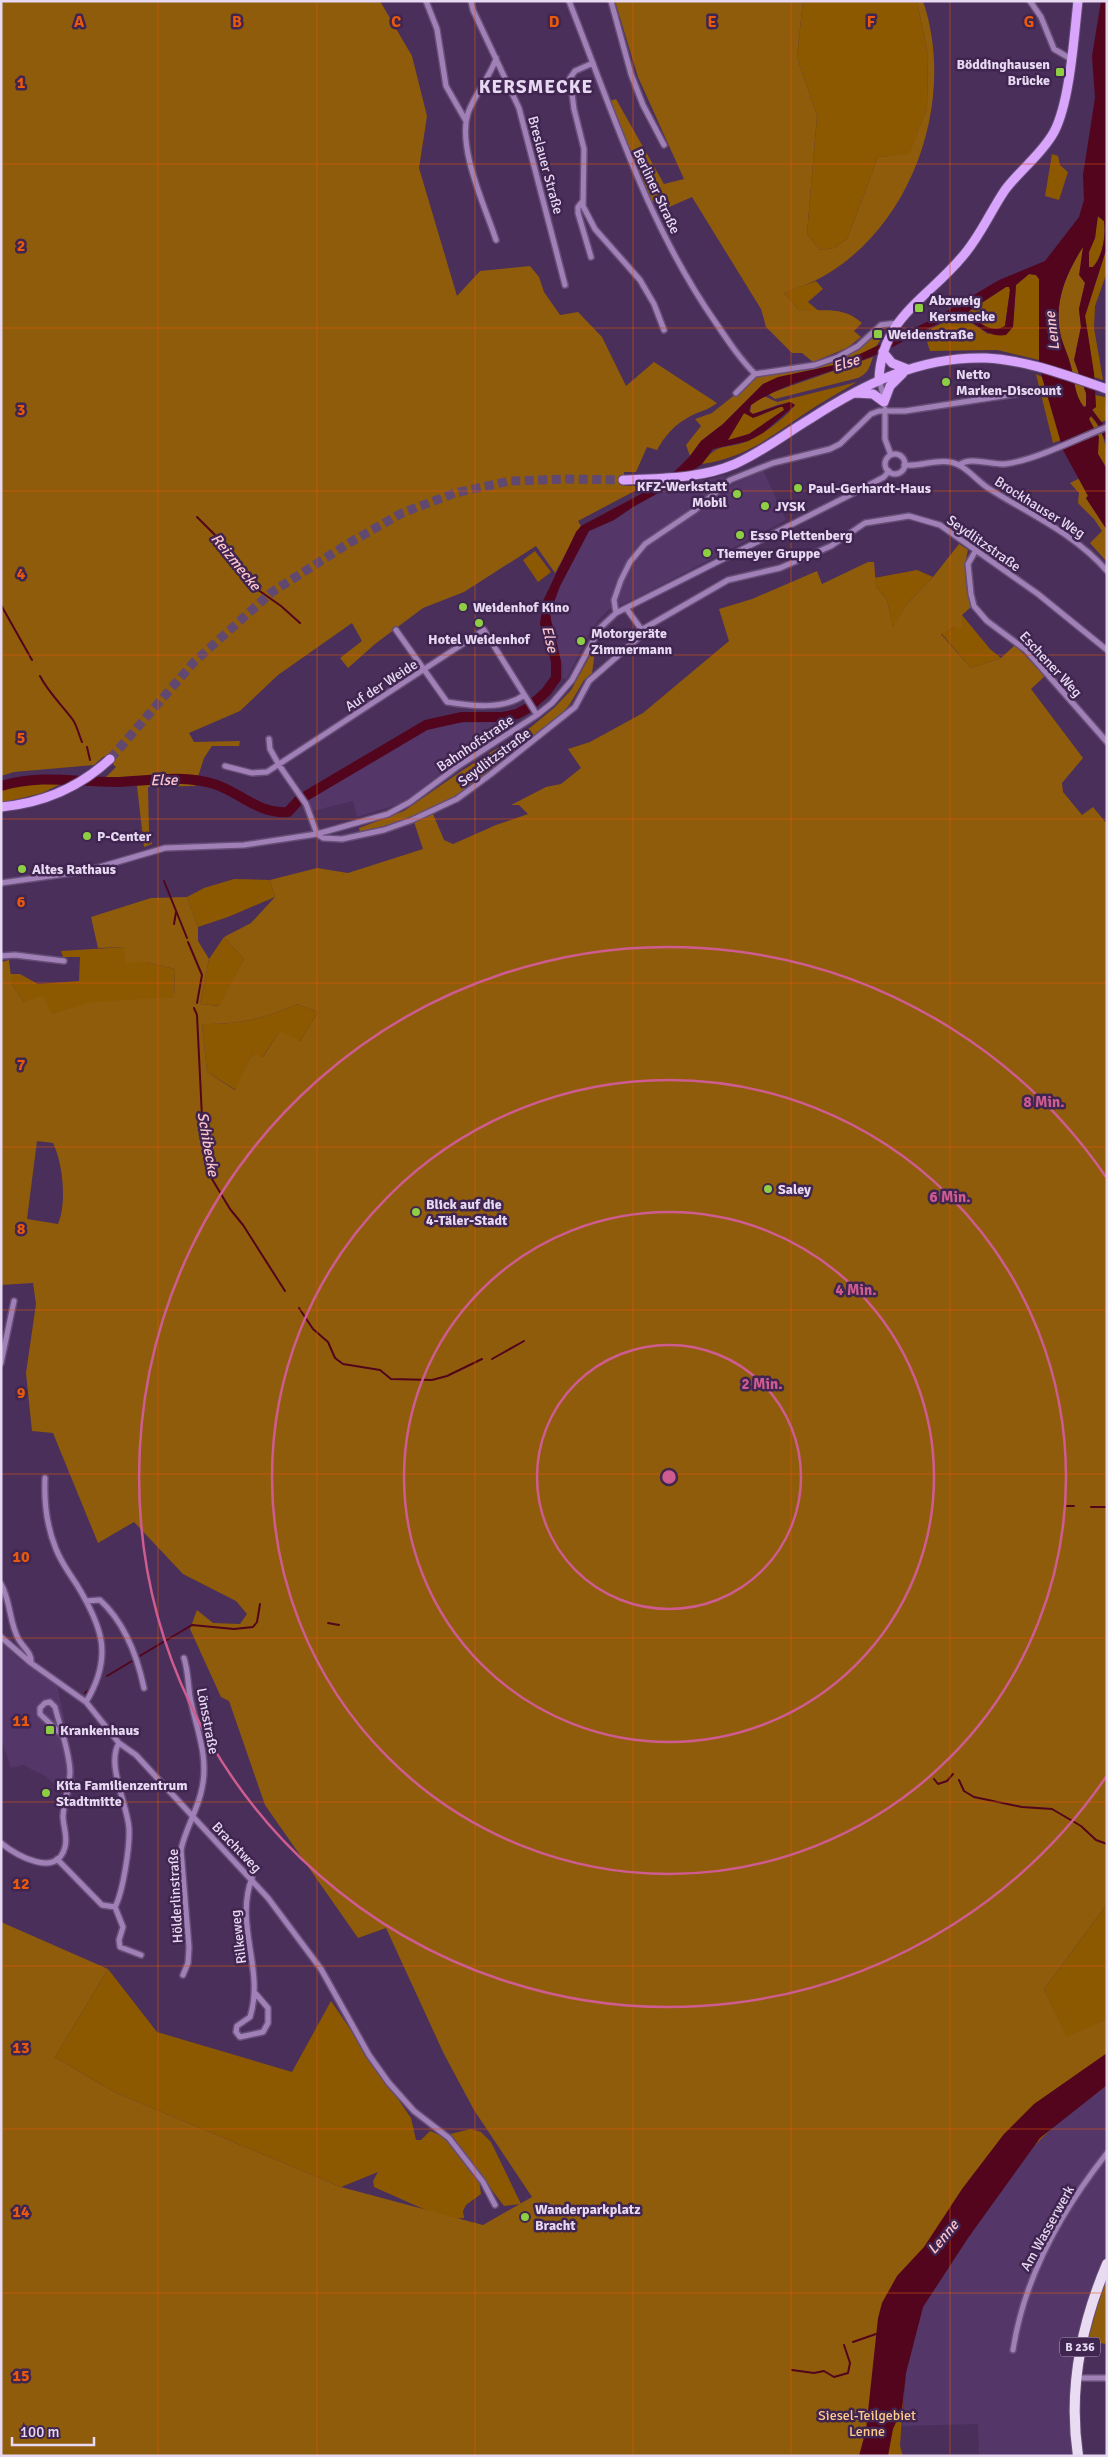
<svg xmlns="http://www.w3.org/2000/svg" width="1108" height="2457" font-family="Signika,sans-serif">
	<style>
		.built { fill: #543668 }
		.green { fill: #8c5901 }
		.forest { fill: #8f5c0b; fill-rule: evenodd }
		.water { fill: #53051d; fill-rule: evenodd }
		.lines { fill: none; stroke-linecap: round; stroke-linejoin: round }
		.stream { stroke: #53051d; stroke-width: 2 }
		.river { stroke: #53051d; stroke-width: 10 }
		.secondary-tunnel { stroke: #614871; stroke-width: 9; stroke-dasharray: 9 4.5; stroke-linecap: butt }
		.street-casing { stroke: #664e76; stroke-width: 8 }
		.secondary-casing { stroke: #664e76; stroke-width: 11 }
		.primary-casing { stroke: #664e76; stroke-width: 12 }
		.street { stroke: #a080b7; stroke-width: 5 }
		.secondary { stroke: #d8a4fc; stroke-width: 9 }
		.primary { stroke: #e8dbf2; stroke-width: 10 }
		.grid { fill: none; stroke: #e8590c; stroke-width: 1; stroke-opacity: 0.55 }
		.ring { fill: none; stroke: #cf5c90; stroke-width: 2.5 }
		.poi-dot { fill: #8ece43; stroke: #3f254f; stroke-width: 2 }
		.labels { text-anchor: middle; stroke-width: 5; stroke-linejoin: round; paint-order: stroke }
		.shield { fill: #3f254f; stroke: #b5a3c2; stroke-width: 1 }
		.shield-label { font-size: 12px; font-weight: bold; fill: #e8d9f3 }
		.poi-label { font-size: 14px; font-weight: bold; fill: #e8d9f3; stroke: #3f254f; text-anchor: start }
		.street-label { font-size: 14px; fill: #e8d9f3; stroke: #3f254f }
		.park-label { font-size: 14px; fill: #ffca8c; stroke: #3f254f }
		.water-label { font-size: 15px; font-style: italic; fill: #fdc4cb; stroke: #3f254f }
		.district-label { font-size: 19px; font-weight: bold; letter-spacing: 1px; fill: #e8d9f3; stroke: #3f254f }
		.grid-label { font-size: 16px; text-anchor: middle; font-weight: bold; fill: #e8590c; stroke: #3f254f; stroke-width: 5; stroke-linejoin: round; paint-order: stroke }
		.centre { fill: #cf5c90; stroke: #3f254f; stroke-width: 2.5 }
		.ring-label { font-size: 15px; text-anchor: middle; font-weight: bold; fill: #cf5c90; stroke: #3f254f; stroke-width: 5; stroke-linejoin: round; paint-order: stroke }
	</style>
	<rect width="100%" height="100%" fill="#492f5a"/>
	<path class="built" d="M763 470 786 520 636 598 608 610 599 619 588 636 566 680 562 677 563 667 554 638 550 614 560 586 589 531 614 520 633 507 671 486 724 476 730 486Z
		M496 722 503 732 480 747 455 758 436 777 402 803 357 817 353 801 313 811 307 800 404 740 430 727 446 723Z
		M1 1641 19 1659 57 1685 75 1768V1782L70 1802 47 1777 23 1765 11 1768 1 1739Z
		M1107 2085V2264L1082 2339 1078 2436 1082 2456H979L978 2424 902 2426 906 2373 923 2307 968 2238 1040 2138Z"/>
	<path class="green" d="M803 1H917L928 55 927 108 909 155 878 157 847 239 834 248 820 250 807 234 817 116 797 57Z
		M1052 154 1058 156 1060 165 1068 172 1059 200 1045 196Z
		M1097 216 1104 221C1106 236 1103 255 1093 267H1089V252L1095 238Z
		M1107 247V272L1095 306 1094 328 1103 380 1094 377 1085 316Z
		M1029 274 1036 275 1039 279V360L997 350 930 351 924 332 955 317 961 316 988 334 1013 327 1016 285Z
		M816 281 823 289 808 302 820 312 799 310 784 293Z
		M1006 287H1009L1010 290 1005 326C991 334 981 323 969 316V311Z
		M1036 374 1042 377 1061 440 1053 443Z
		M857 382C840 392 822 402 804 414 768 438 747 457 702 464 718 441 726 450 748 441 762 435 787 417 795 405L790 402 777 405V402Z
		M1095 395 1105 397 1107 420 1101 422 1092 409 1096 407Z
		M780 407H783L784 410 749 434 727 441 744 413 756 417Z
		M1091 416C1105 433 1107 448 1107 469L1098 454 1089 419Z
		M535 551 551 572 538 582 523 560Z
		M917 570 933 577 906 605 893 628 887 600 876 586 874 578Z
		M962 615 990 649 1001 658 971 668 941 633C950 629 960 626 962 615Z
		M67 781 42 793 1 803V789L18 784Z
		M234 879 270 880 275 897 228 917 198 927 187 897 204 888Z
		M224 937 244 959 220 1006 200 1004 209 959Z
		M124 947 146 962 175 969 174 997 52 1014 24 1002 12 985 9 974H20L38 984 79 981 80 957H63L61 951Z
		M297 1004 318 1012 300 1041 277 1035 262 1058 252 1054 236 1090 207 1072 202 1024C236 1025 267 1018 297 1004Z
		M1107 1904V2019L1095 2025 1107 2021V2085L1057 2123 1033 2147 978 2221 923 2305 905 2375 900 2446 903 2456H825L848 2333 1076 2033 1067 2038 1044 1989Z
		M108 1969 157 2032 292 2072 331 2001 411 2118 416 2140H421L430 2131 442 2136 471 2129 481 2132 491 2142 521 2204 504 2206 478 2172 481 2194 466 2205 463 2211 464 2218 446 2219 374 2187 373 2181 378 2172 341 2187 114 2092 55 2057Z"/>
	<path class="forest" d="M1 1H380L412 56 427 116 419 168 457 296 480 271 530 266 539 277 544 292 560 315 578 312 602 337 626 386 654 362 717 403C709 410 699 411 689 417 675 424 664 437 657 450L647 447 636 472H624L625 486H644L578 521 581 526 555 573 536 546 464 592 423 608 375 644 348 668 340 658 362 641 352 623 278 675 240 711 189 733 194 742 240 741 239 746H212L204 758 195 786 148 787 149 830 152 844 144 847 137 786 99 784 116 767 104 756 94 765 14 772 1 776Z
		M615 1H803L797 57 817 116 807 234 820 250 834 248 847 239 878 157 909 154 927 108 928 55 917 1H923C955 95 917 216 832 271 817 281 801 287 784 293L799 310C824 312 842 305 862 323L854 331 861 337 847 348 813 362 802 353H792L766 327 761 309 692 197 667 208 659 200 651 203 629 154 610 101 616 99 664 184 684 179 638 77Z
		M1084 245 1085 283 1079 309 1081 327 1076 350 1078 372 1086 393V406L1083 407C1074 395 1075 380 1071 366 1068 356 1063 347 1061 337 1053 302 1066 274 1084 245Z
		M875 336 881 339 875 348 839 364 763 384 723 424 701 441 690 456 686 445 701 426 695 419 712 413 757 377 814 367 839 359Z
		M873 357C870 366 868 374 858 378L775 399 768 394Z
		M764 396 777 402V405L753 414 750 413 751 405Z
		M1080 478 1088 496 1086 498 1107 530V562L1090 543 1102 531 1094 519 1078 503 1079 493 1070 483Z
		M959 544 968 550C963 569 966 588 971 607L962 615V629L954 627 941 634 971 668 1001 658 1015 645 1045 676 1031 689 1083 758 1062 783 1063 792 1082 815 1093 807 1107 824V1904L1044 1989 1067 2037 1107 2019V2053L1034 2104 1004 2134 962 2189 924 2247 897 2276 882 2303 866 2430 859 2456H1V1922L108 1969 55 2057 114 2092 341 2187 483 2225 532 2197 474 2110 444 2054 386 1928 358 1938 265 1805 229 1701 221 1697 190 1629 197 1610 213 1623 240 1624 247 1614 236 1601 183 1574 134 1522 98 1543 53 1433 32 1431 26 1373 36 1304 33 1283 1 1285V962L9 960 12 985 24 1002 43 996 52 1014 92 1002 174 997 175 969 146 962 126 963 124 947 98 948 91 917 151 898 187 897 198 927V941L209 959 200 1004 219 1006 244 959 224 937 251 923 275 897 270 880 317 868 348 873 423 849 414 822 396 823 360 832 359 828 404 811 463 770 531 727 555 707 571 690 596 645 592 673 584 680 570 704 558 718 480 778 466 797 433 814 444 840 453 844 496 825 528 814 519 805H511L546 787 561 784 581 768 568 749 590 742 643 713 729 641 719 609 752 599 817 571 822 584 868 562H874L876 586 887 600 893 627 906 605 933 577ZM297 1004 318 1012 300 1041 282 1032 277 1035 263 1057 252 1054 235 1090 207 1072 202 1024C236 1025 267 1018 297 1004ZM37 1141 53 1143C63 1163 67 1203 58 1224L27 1219Z
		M1107 2274V2338L1105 2344 1082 2339Z"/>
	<path class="water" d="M1101 1H1107V247L1085 316 1094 373 1096 407 1092 410 1107 429V444L1097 423 1091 416 1089 419 1099 437 1098 454 1107 469V530L1086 498 1088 496 1063 450 1042 377 1039 360V279L1036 275 1029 274 1016 285 1013 327 1006 335C982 339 975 315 955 317 926 326 898 347 868 358 829 374 786 381 751 405L749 411 753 414 790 402 795 405 763 433 748 441 713 449 702 464 671 486 633 507 614 520 589 531 560 586 550 613 554 638 546 640 540 624 543 601 576 532 581 526 641 494 675 471 690 456 701 441 723 424 763 384 778 377 839 364 935 318 999 280 1045 261 1079 217 1084 200 1083 175 1095 98 1092 56ZM1098 216 1104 221C1106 236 1103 256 1093 267H1089V252L1095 238ZM1083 247 1079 275 1085 283 1079 309 1081 327 1074 360 1086 393V406L1084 407C1074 395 1075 380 1071 367 1069 357 1064 347 1061 337 1053 304 1065 275 1083 247ZM1006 287H1009L1010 290 1005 326C991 334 981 323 969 316V311ZM780 407H783L784 410 749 434 728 440 744 413 753 418Z
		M1107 2053V2085L1040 2138 968 2238 923 2307 906 2373 902 2409 893 2429 888 2456H859L866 2430 878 2318 882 2303 897 2276 924 2247 962 2189 1004 2134 1034 2104Z"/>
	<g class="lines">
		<path class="stream" d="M197 517 222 542 254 587 281 606 300 623
			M1 605 32 660
			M40 676C48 692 62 705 73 720 77 726 79 735 82 742
			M87 747 90 760
			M164 881 187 938
			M174 924 176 912
			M188 942 202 975 197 1003
			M194 1008 197 1015 202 1117 211 1159 212 1179 230 1209 243 1225 285 1291
			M299 1308 313 1329 328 1342 335 1358 343 1364 380 1370 391 1379 432 1380 447 1376 482 1359
			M492 1359 524 1341
			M1067 1506H1074
			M1091 1507H1107
			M328 1623 339 1625
			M138 1657 192 1625 234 1629 253 1627 257 1622 260 1604
			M107 1676 132 1661
			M85 1693 91 1688
			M934 1779 938 1784 947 1781 953 1774
			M959 1780 964 1791 974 1797 1022 1807 1052 1809 1081 1826 1096 1840 1107 1844
			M853 2342 876 2334
			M792 2370 814 2373 824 2371 834 2377 848 2373 850 2363 844 2345"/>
		<path class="river" d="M1 786C43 774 73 782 115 782 148 781 182 774 214 784 240 792 259 815 288 812L299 800 426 725 462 717H503L517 714 528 708 546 692 556 678V662L548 627"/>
		<path class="secondary-tunnel" d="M110 759 194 662 272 592 349 543 402 513 455 493 510 481 567 479 623 480"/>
		<g class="street-casing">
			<path id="street" d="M426 1 437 29 446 86 466 121
				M471 1 473 10 519 108 565 285
				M569 1C612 110 648 226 716 323 728 341 740 359 755 374
				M611 1 631 74 643 105 664 145
				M1030 1 1041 17 1054 49 1071 59
				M496 58C493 72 474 95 468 113 457 148 485 206 496 240
				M593 63 575 71 570 78 574 109 584 149 583 206 595 229 640 280 654 304 664 330
				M582 202 578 207V213L591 257
				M879 379 884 398
				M736 393 755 374 815 365 838 357 858 346 881 325 897 323
				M885 409V439L891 455
				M885 464a10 10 0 1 1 20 0a10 10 0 1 1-20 0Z
				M904 465C920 467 935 459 950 462 964 464 976 480 988 488 1029 514 1074 533 1107 571
				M959 465C970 456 992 465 1005 464 1036 460 1076 439 1107 427
				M976 550 968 564 971 594 974 606 987 621 1026 650 1107 742
				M616 613 614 600 621 580 630 562 645 544 694 511 730 480 773 463 830 449 840 444 871 414 879 411H905L1022 393
				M643 629 728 580 780 568 831 546 865 523 909 516 940 525 1038 594 1107 650
				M396 630 447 702C471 706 504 710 524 695
				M269 739 270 749 279 765 306 804 317 834 323 838 342 839 384 830 412 820 457 799 491 774 575 707 589 681 644 633 626 608
				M225 766 252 773 267 772 484 630 537 715
				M1 883 86 871 165 848 244 845 317 834 388 814 410 802 457 767 537 715 552 703 572 680 600 628 616 613 850 495 884 477 889 471
				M1 956 15 955 64 961
				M1 1363 14 1301
				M45 1478C44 1500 47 1527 56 1549 61 1562 69 1573 77 1585 103 1628 113 1657 86 1702
				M1 1584C11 1601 9 1623 19 1640 24 1648 32 1653 31 1663
				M86 1601 100 1600C124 1622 137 1655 144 1688
				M1 1637 31 1663 86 1702 119 1743 136 1755 268 1898 321 1969 369 2055 389 2083 414 2111 449 2138 483 2182 495 2205
				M1 1843C16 1855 57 1879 65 1847 68 1837 63 1826 63 1816 64 1801 70 1786 70 1771 69 1750 60 1727 55 1707L50 1702 45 1703 40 1708V1714L62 1735
				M57 1859 102 1905 115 1907C123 1892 130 1846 129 1828 127 1803 106 1764 119 1743
				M252 1878C234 1925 265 1970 250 2017L237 2026 236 2032 240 2037 263 2032 268 2023V2008L256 1994
				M115 1907 123 1927 119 1940 120 1947 141 1955
				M183 1975 188 1963 189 1947 181 1850C185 1829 198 1810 202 1788 209 1756 196 1728 190 1697 188 1683 188 1671 184 1658
				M1013 2350C1024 2278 1062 2210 1107 2153
				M1075 2378H1107"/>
		</g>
		<g class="secondary-casing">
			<path id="secondary" d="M883 352 892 363 907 369
				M879 379C882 317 927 299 962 257 980 237 990 212 1005 190 1020 170 1042 154 1054 132 1070 102 1074 36 1078 1
				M855 393 873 394 884 402 890 386 903 373
				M623 480C661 478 700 479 735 464 762 452 785 434 810 419 864 384 920 356 986 358 1027 360 1068 376 1107 389
				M1 807C43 803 79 788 110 759"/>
		</g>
		<g class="primary-casing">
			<path id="primary" d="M1078 2456C1068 2389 1081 2325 1107 2264"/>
		</g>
		<use href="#street" class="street"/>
		<use href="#secondary" class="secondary"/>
		<use href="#primary" class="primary"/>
	</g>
	<path class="grid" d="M158 1V2456M317 1V2456M475 1V2456M633 1V2456M791 1V2456M950 1V2456M1 164H1107M1 328H1107M1 491H1107M1 655H1107M1 819H1107M1 983H1107M1 1147H1107M1 1310H1107M1 1474H1107M1 1638H1107M1 1802H1107M1 1966H1107M1 2129H1107M1 2293H1107"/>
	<g class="ring">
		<circle cx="669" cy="1477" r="132"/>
		<circle cx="669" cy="1477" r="265"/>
		<circle cx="669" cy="1477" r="397"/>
		<path d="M1106 1777A530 530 0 1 1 1106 1177"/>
	</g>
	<g class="poi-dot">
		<rect x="1055" y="67" width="10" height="10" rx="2.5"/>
		<rect x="914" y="303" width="10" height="10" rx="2.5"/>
		<rect x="873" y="329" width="10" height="10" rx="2.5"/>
		<circle cx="946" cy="382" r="5"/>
		<circle cx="798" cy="488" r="5"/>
		<circle cx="737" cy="494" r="5"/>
		<circle cx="765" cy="506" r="5"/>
		<circle cx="740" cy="535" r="5"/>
		<circle cx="707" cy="553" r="5"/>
		<circle cx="463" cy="607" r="5"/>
		<circle cx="479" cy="623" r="5"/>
		<circle cx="581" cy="641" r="5"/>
		<circle cx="87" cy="836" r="5"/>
		<circle cx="22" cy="869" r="5"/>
		<circle cx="768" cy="1189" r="5"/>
		<circle cx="416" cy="1212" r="5"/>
		<rect x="45" y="1725" width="10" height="10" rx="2.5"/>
		<circle cx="46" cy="1793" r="5"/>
		<circle cx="525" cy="2217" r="5"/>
	</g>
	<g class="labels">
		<rect class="shield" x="1060" y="2337.5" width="40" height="19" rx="4"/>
		<g class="shield-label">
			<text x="1080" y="2351">B 236</text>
		</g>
		<g class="poi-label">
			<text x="1050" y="69" text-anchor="end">Böddinghausen<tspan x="1050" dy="16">Brücke</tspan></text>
			<text x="929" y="305">Abzweig<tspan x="929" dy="16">Kersmecke</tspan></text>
			<text x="888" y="339">Weidenstraße</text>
			<text x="956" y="379">Netto<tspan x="956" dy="16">Marken-Discount</tspan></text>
			<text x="727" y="491" text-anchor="end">KFZ-Werkstatt<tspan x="727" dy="16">Mobil</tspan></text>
			<text x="808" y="493">Paul-Gerhardt-Haus</text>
			<text x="775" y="511">JYSK</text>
			<text x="750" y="540">Esso Plettenberg</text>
			<text x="717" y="558">Tiemeyer Gruppe</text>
			<text x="473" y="612">Weidenhof Kino</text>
			<text x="591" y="638">Motorgeräte<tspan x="591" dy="16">Zimmermann</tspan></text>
			<text x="479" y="644" text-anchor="middle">Hotel Weidenhof</text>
			<text x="97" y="841">P-Center</text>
			<text x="32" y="874">Altes Rathaus</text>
			<text x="778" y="1194">Saley</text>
			<text x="426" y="1209">Blick auf die<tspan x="426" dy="16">4-Täler-Stadt</tspan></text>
			<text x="60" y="1735">Krankenhaus</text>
			<text x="56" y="1790">Kita Familienzentrum<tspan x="56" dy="16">Stadtmitte</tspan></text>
			<text x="535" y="2214">Wanderparkplatz<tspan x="535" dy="16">Bracht</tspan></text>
		</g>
		<g class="street-label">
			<text transform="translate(546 165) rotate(75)" y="5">Breslauer Straße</text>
			<text transform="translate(657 191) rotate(65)" y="5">Berliner Straße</text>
			<text transform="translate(1040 507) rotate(32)" y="5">Brockhauser Weg</text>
			<text transform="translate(984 543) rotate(35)" y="5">Seydlitzstraße</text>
			<text transform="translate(1051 664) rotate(47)" y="5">Eschener Weg</text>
			<text transform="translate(381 685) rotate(-33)" y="5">Auf der Weide</text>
			<text transform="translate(475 743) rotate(-34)" y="5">Bahnhofstraße</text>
			<text transform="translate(494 757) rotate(-37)" y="5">Seydlitzstraße</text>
			<text transform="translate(208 1721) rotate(79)" y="5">Lönsstraße</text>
			<text transform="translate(237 1847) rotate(46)" y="5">Brachtweg</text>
			<text transform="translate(175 1896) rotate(-93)" y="5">Hölderlinstraße</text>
			<text transform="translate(238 1937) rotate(-97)" y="5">Rilkeweg</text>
			<text transform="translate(1047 2228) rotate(-61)" y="5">Am Wasserwerk</text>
		</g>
		<g class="park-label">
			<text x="867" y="2420">Siesel-Teilgebiet<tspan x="867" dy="16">Lenne</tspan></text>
		</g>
		<g class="water-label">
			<text transform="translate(1052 331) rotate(-97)" y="5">Lenne</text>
			<text transform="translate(846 363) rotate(-18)" y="5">Else</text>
			<text transform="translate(236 562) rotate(51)" y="5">Reizmecke</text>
			<text transform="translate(550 639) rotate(76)" y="5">Else</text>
			<text transform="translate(164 780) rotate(-1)" y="5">Else</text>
			<text transform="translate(208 1144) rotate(80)" y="5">Schibecke</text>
			<text transform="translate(943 2237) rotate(-50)" y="5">Lenne</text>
		</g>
		<g class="district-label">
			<text x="536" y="93">KERSMECKE</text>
		</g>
	</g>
	<g class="grid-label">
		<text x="79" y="27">A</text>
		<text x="237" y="27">B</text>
		<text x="396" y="27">C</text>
		<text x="554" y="27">D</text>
		<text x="712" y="27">E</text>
		<text x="871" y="27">F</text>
		<text x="1029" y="27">G</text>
		<text x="21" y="88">1</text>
		<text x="21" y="251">2</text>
		<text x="21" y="415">3</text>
		<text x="21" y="579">4</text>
		<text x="21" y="743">5</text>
		<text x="21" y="907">6</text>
		<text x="21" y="1070">7</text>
		<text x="21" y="1234">8</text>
		<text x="21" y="1398">9</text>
		<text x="21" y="1562">10</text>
		<text x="21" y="1726">11</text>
		<text x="21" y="1889">12</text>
		<text x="21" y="2053">13</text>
		<text x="21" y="2217">14</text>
		<text x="21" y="2381">15</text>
	</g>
	<circle cx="669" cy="1477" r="8" class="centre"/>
	<g class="ring-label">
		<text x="1044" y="1107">8 Min.</text>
		<text x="950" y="1202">6 Min.</text>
		<text x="856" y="1295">4 Min.</text>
		<text x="762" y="1389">2 Min.</text>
	</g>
	<rect width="1108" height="2457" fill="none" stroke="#e8d9f3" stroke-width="5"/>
	<path d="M12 2437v8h82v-8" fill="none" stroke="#e8d9f3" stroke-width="2.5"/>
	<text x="20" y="2437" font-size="15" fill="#e8d9f3" stroke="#3f254f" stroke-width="4" paint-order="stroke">100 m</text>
</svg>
